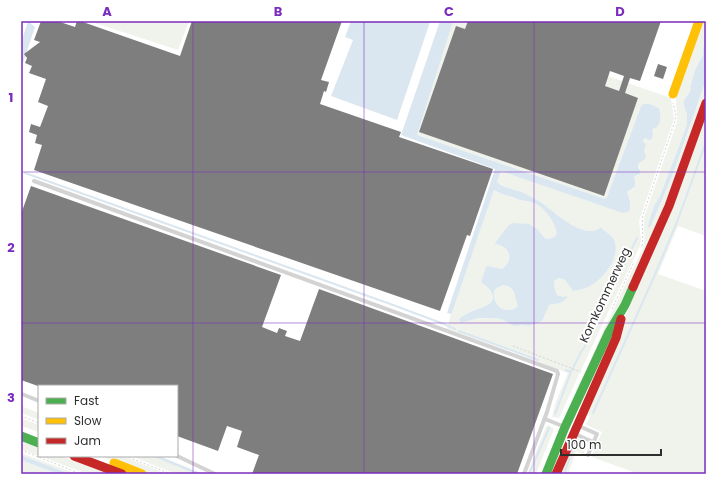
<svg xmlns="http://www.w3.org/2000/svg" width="727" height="495" font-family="Poppins,sans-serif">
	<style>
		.green { fill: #f0f3ec }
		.water { fill: #dae7f0; fill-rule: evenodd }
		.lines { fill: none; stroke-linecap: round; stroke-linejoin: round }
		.stream { stroke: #dae7f0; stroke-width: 2 }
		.building { fill: #7e7e7e; fill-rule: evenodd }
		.path { stroke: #d3d3d3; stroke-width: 1; stroke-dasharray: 2 2; stroke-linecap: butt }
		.lane { stroke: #d3d3d3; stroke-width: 4 }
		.fast { stroke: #4caf50; stroke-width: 9 }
		.slow { stroke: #ffc107; stroke-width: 9 }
		.jam { stroke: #c62828; stroke-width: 9 }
		.grid { fill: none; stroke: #7b2cbf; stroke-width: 1; stroke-opacity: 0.55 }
		.labels { text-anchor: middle; stroke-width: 4; stroke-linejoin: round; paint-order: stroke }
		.street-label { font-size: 12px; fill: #2e2e2e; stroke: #fff }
		.neatline { fill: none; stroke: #7b2cbf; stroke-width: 1.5 }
		.grid-label { font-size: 13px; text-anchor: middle; font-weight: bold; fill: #7b2cbf }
	</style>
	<rect width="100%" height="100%" fill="#fff"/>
	<path class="green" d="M89 21H189L178 50Z
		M451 21H468L466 27 671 98 674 119 639 221 641 240 640 246 609 310 559 418 552 417 555 404 568 373 516 353 447 329 451 314 452 313 494 190C500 194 505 195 511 197 513 197 515 198 517 199 523 201 530 201 536 204 548 210 553 222 557 234L555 237 549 239 545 238 537 229 501 236 495 243V244C499 245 504 246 507 250 512 257 508 265 502 269L488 266 481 282C484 285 491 289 492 294 496 305 480 308 473 310 468 312 463 316 459 319L471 320 478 318H487L501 319 514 325H521L529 326 549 305 560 303 564 297 557 295 555 289 554 281 559 278 565 280 571 288 615 247 612 237 601 227C586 241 556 214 545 205 540 201 531 197 526 194 517 189 506 189 497 182L501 171 626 213 631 206 629 197 627 195V192L633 189 636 184 634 178 635 176 639 175 640 168 638 166V164L645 155C643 150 645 144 643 140L645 138 652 130V129L641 106 607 197 605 199 417 135 453 22Z
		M702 21H706V36L703 49V55L695 70 690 88 691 90 690 92 683 102 687 115V124L679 146 660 196 654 206 649 221 648 226H651L673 174 706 80V92L676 177 629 288 569 406 579 383 586 370 604 329 643 248C646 238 643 228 644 218L677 122C678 113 675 104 676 94Z
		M706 116V236L678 226 658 274 706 291V474H639L592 457V455L602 432 586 425 590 416 584 413 632 300Z
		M503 285C514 288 516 295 518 305 516 308 515 309 510 310 499 311 493 302 494 291L497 288Z
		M21 406 39 413V420L21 413Z
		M21 418 39 425V432L21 426Z
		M548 425 554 429 536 474H527L546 427Z
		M21 438 39 445V456L21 449Z
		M577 439H582L586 443C587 446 585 451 583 454L576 451 568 474H558Z
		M21 453 77 474H70L21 455Z
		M40 456H60L79 463 115 474H87Z
		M101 456H122L167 474H146Z
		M131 456H152L192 471 196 474H176Z
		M21 460 58 474H21Z"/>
	<path class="water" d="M28 21 35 27 21 69V43Z
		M351 21H426L430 22 397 120 331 96 353 40 345 37Z
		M440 21H451L453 22 417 135 605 199 607 197 641 106C646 101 653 106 659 108 661 116 662 127 652 129L653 135 652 139 649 140 645 138 644 139 643 141 646 145 644 150 646 158C644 161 637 162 638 166 638 168 640 169 640 170V174L635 176 634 178C638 187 633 188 627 192 629 199 633 206 628 212L623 213 501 171 497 182C505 189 517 189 526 194 531 197 540 201 545 205 556 214 586 241 601 227 604 231 610 234 613 238 623 255 603 280 588 287 584 289 578 290 573 291L565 280 559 278 554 281 555 289 557 295 564 297 567 296V298L560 303 549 305 542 321 529 326 521 325 514 326 501 319 487 318H478L461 323 459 319C462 316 466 314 470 312 477 308 497 306 492 294 491 289 484 285 481 282L486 267 488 266 502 269C508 265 512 257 507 250 504 246 499 245 495 244V243L508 226 512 223 529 224 537 229 545 238 549 239 554 237 557 234C554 222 547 210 536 204 530 201 523 201 517 199 515 198 514 197 512 197 505 195 500 194 494 190L452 313 451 314 447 313 495 169 401 135ZM503 285C518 289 513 295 518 305 516 308 515 309 510 310 499 311 493 302 494 291L497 288Z
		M706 36V80L673 174 651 226 649 228 648 226 649 221 654 206 660 196 679 146 687 124V115L683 102 691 90 690 88 695 70 703 55V49Z
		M21 455 70 474H58L21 460Z
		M152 456H159L203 474H196Z"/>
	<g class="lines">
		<path class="stream" d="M25 173 393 305 444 324 455 329
			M604 306 637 238
			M459 331 538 360
			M566 370 571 372
			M593 413 653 279 677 222 706 142
			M555 414 571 372 581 352 588 342 601 314
			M529 474 549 428
			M564 474 573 448 577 446 581 447"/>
	</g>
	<path class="building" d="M41 21H57L75 27 77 21H80L180 56 192 21H342L321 80 329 82 326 92 324 91 320 104 401 132 399 137 493 169 470 236 467 235 440 311 34 170 42 145 35 143 37 135 29 132 31 124 40 127 48 106 38 102 46 79 29 73 32 66 25 63 27 58 24 54 40 42 34 40Z
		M468 21H661L640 81 630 78 625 93 638 98 604 196 419 132 456 26 465 29ZM610 71 624 76 619 91 605 86Z
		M658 64 667 67 663 79 654 76Z
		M31 186 281 275 262 327 277 333 279 328 287 331 285 336 300 341 319 289 553 374 517 474H252L259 455 237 447 242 431 227 426 218 451 177 436V386H38L21 380V214Z"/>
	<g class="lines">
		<path class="path" d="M642 246C644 236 641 225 643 215L675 121 676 115 673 103
			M612 309 634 262
			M513 346 581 372
			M21 416 39 423
			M21 450 81 474
			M125 456 171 474"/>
		<path class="lane" d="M34 181 557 371 558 374 547 412 524 474
			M22 394 39 401
			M545 419 565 427
			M579 426 597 434 588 455
			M575 434 593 442
			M177 456 215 474"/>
		<path class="fast" d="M21 436 39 443
			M546 474 565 427 609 332 625 305 633 287"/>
		<path class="slow" d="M673 94 699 21
			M114 463 142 474"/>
		<path class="jam" d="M633 287 669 206 706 103
			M74 456 122 474
			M556 474 616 338 621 319"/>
	</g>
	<path class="grid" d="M193 21V474M364 21V474M534 21V474M21 172H706M21 323H706"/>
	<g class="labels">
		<g class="street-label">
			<text transform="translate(605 295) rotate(-65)" y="4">Komkommerweg</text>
		</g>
	</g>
	<rect width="727" height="495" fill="none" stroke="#ffffff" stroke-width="44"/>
	<rect x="38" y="385" width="140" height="72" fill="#ffffff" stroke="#ababab"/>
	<rect x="46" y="398" width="20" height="6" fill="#4caf50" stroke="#ababab"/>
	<text x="74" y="405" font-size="12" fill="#2e2e2e">Fast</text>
	<rect x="46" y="418" width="20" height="6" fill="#ffc107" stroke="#ababab"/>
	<text x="74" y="425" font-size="12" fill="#2e2e2e">Slow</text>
	<rect x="46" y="438" width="20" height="6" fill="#c62828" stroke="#ababab"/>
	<text x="74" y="445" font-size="12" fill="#2e2e2e">Jam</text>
	<path d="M561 449v6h100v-6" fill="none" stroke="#2e2e2e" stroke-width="2"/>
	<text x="567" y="449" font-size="12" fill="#2e2e2e" stroke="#ffffff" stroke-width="3" paint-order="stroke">100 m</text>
	<rect x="22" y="22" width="683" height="451" class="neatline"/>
	<g class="grid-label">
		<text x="107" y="16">A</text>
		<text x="278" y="16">B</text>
		<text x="449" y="16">C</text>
		<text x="620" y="16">D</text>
		<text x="11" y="102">1</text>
		<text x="11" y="252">2</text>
		<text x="11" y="402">3</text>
	</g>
</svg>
